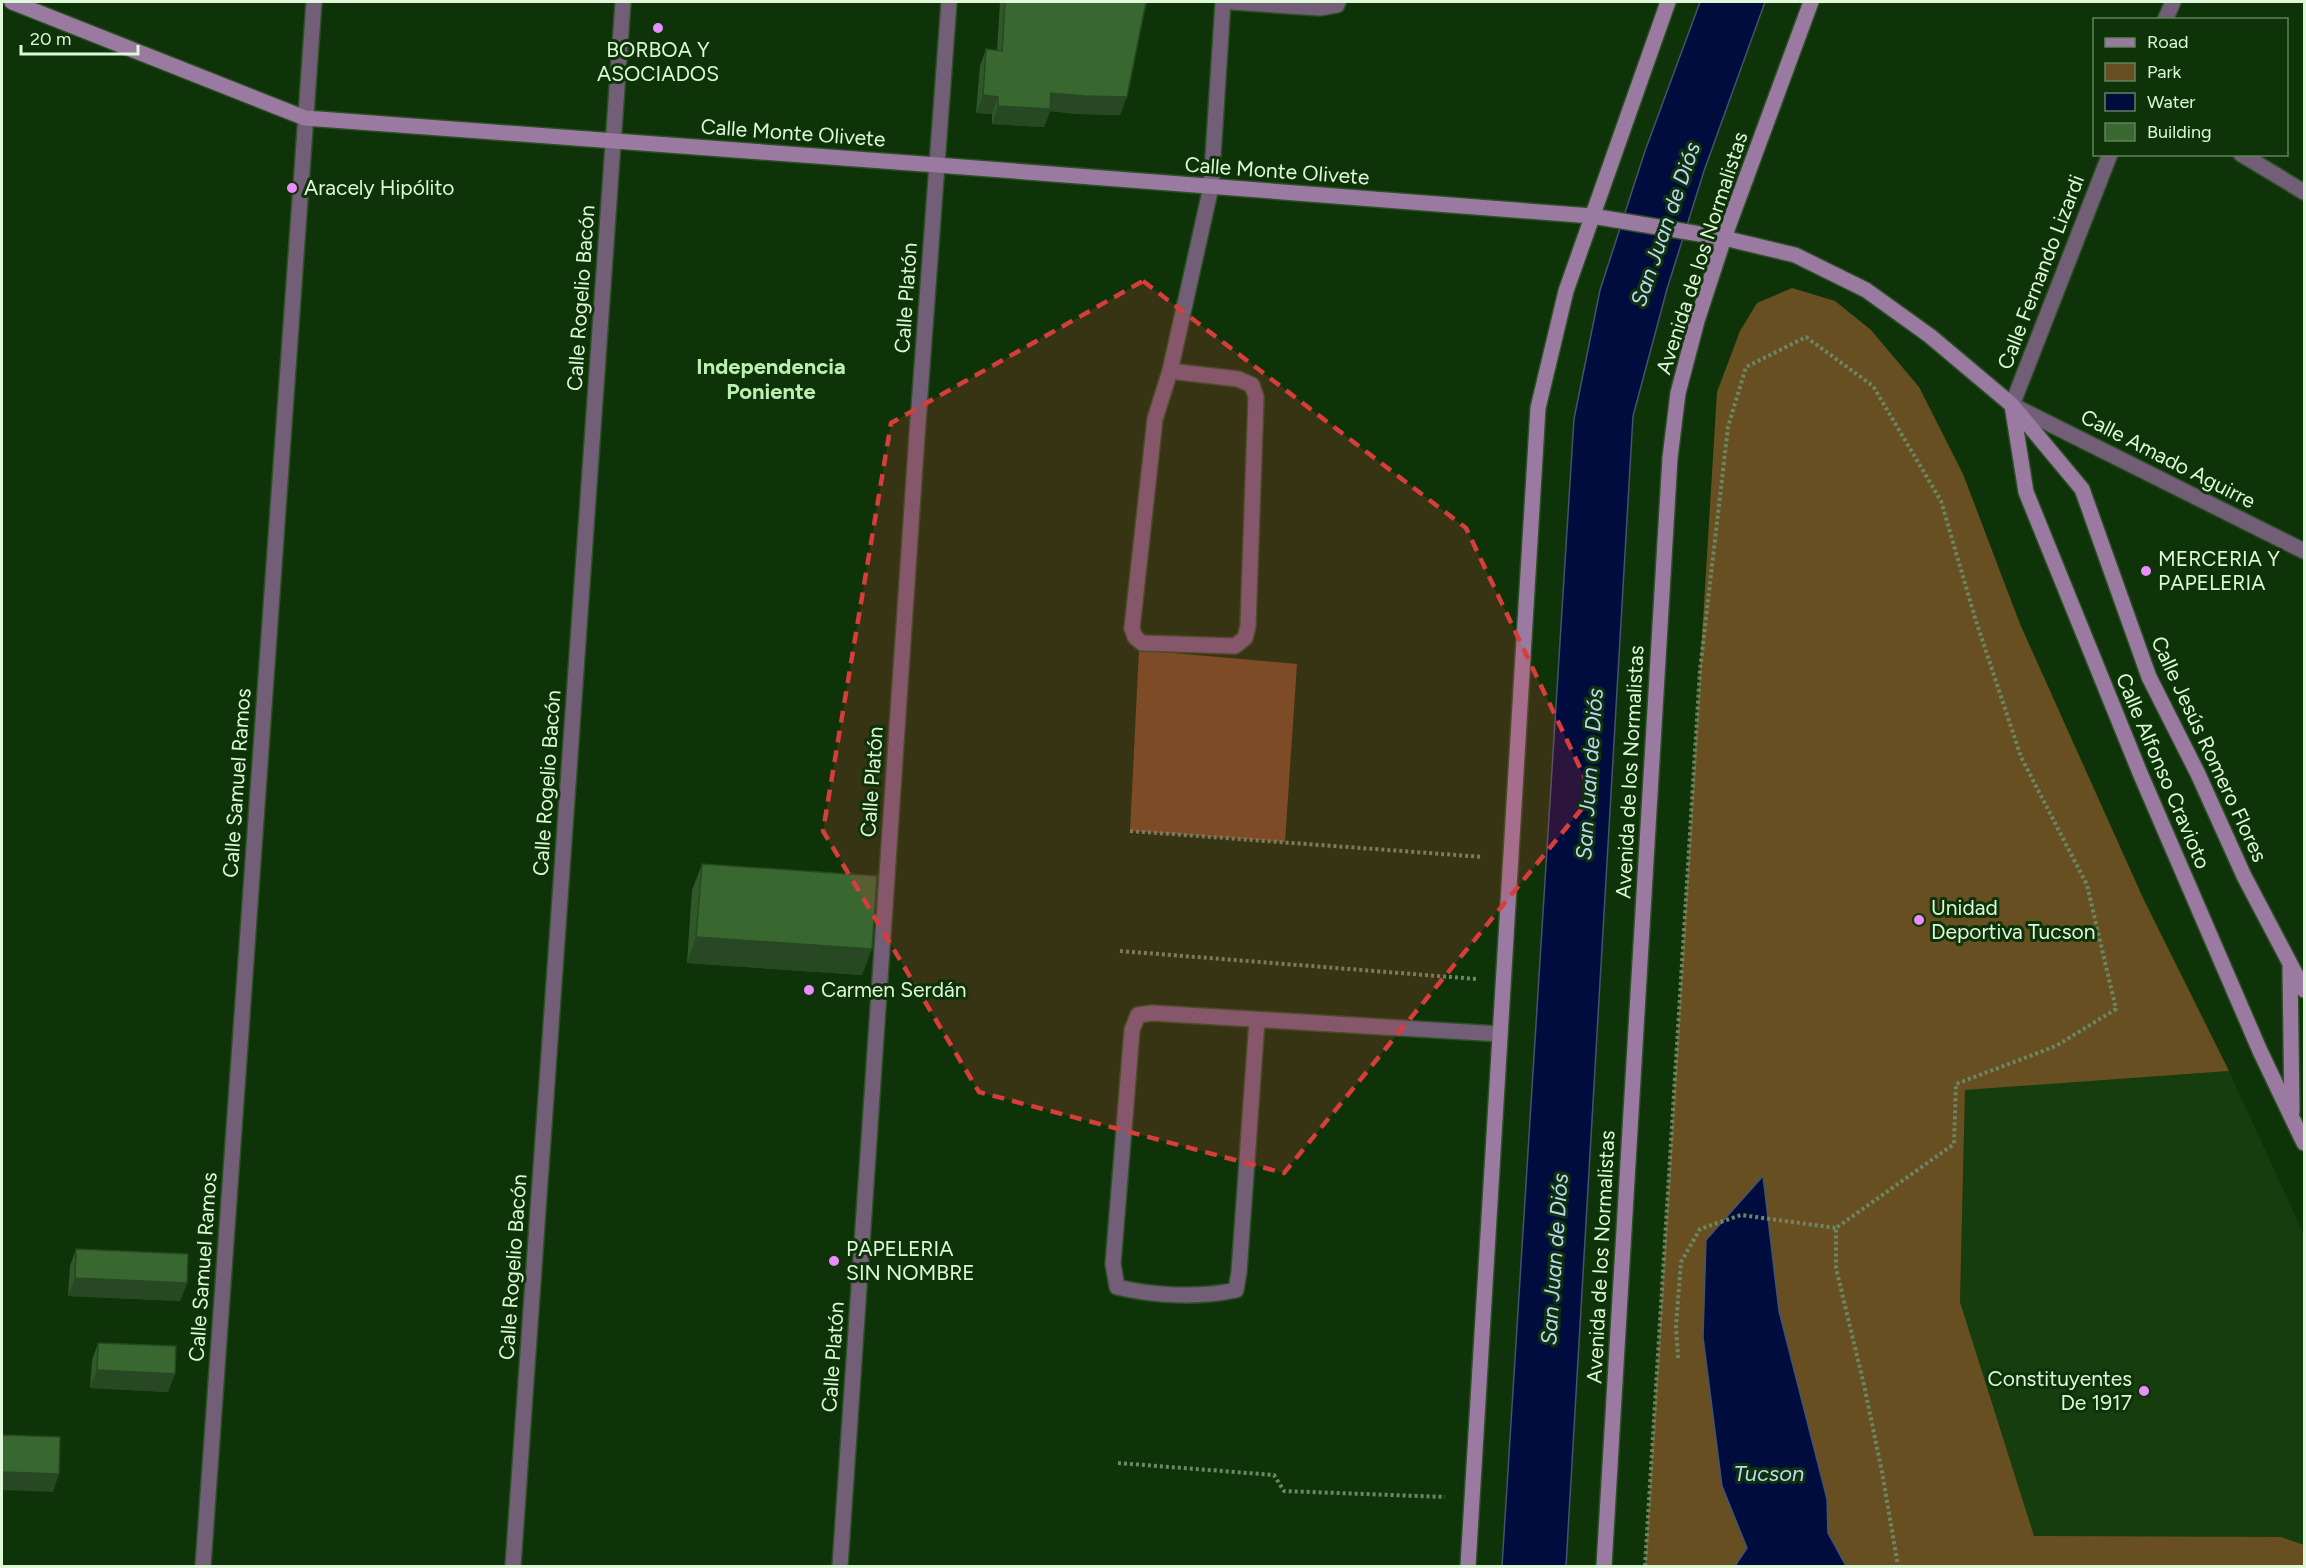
<svg xmlns="http://www.w3.org/2000/svg" width="2306" height="1568" font-family="Figtree,sans-serif">
	<style>
		.built { fill: #153d0d }
		.green { fill: #684f22 }
		.water { fill: #000c3e; stroke: #43536c; stroke-width: 1.5 }
		.lines { fill: none; stroke-linecap: round; stroke-linejoin: round }
		.lane-casing { stroke: #2c4f26; stroke-width: 18 }
		.street-casing { stroke: #2c4f26; stroke-width: 18 }
		.secondary-casing { stroke: #2c4f26; stroke-width: 18 }
		.path { stroke: #698863; stroke-width: 4; stroke-dasharray: 3 3; stroke-linecap: butt }
		.lane { stroke: #725e76; stroke-width: 15 }
		.street { stroke: #725e76; stroke-width: 15 }
		.secondary { stroke: #9b7aa1; stroke-width: 15 }
		.wall { fill: #305929 }
		.shaded-wall { fill: #274822 }
		.building { fill: #386730; stroke: #274822; stroke-width: 1.5 }
		.marked { fill: #d73d3a; fill-opacity: 0.2; stroke: #d73d3a; stroke-width: 4.5; stroke-dasharray: 12 8; stroke-linejoin: round }
		.poi-dot { fill: #ea8dfd; stroke: #0f3309; stroke-width: 2 }
		.labels { text-anchor: middle; stroke-width: 6; stroke-linejoin: round; paint-order: stroke }
		.poi-label { font-size: 21px; fill: #def8d9; stroke: #0f3309; text-anchor: start }
		.street-label { font-size: 21px; fill: #def8d9; stroke: #0f3309 }
		.water-label { font-size: 22px; font-style: italic; fill: #bed6fe; stroke: #0f3309 }
		.neighbourhood-label { font-size: 22px; font-weight: bold; fill: #bbf0b1; stroke: #0f3309 }
	</style>
	<rect width="100%" height="100%" fill="#0f3309"/>
	<path class="built" d="M2229 1071 2304 1235V1545L2281 1537H2034L1960 1302 1965 1090Z"/>
	<path class="green" d="M1792 288 1835 301 1871 330 1919 387 1963 474 2020 624 2143 898 2229 1071 1965 1090 1960 1302 2034 1536 2281 1537 2304 1545V1566H1645L1717 392 1740 331 1757 303Z
		M1139 650 1297 664 1285 842 1130 831Z"/>
	<path class="water" d="M1700 2H1765L1704 171 1667 289 1633 416 1566 1566H1502L1574 419 1600 290 1645 151Z
		M1763 1176 1779 1311 1827 1499 1828 1533 1846 1566H1735L1747 1548 1722 1486 1703 1337 1706 1240Z"/>
	<g class="lines">
		<g class="lane-casing">
			<path id="lane" d="M1132 628 1135 637 1142 643 1235 646 1245 638 1248 626 1256 397 1252 385 1238 379 1170 371
				M1257 1020 1239 1272 1236 1290C1199 1298 1154 1296 1117 1287L1113 1264 1132 1030 1138 1015 1152 1013 1500 1034"/>
		</g>
		<g class="street-casing">
			<path id="street" d="M1231 2 1320 8 1337 5 1338 2
				M2165 20 2173 2
				M2110 154 2012 405 2304 551
				M2241 154 2304 192
				M1132 628 1155 419 1170 371 1211 187 1223 2
				M203 1566 314 2
				M513 1566 623 2
				M840 1566 917 435 949 2"/>
		</g>
		<g class="secondary-casing">
			<path id="secondary" d="M12 2 305 118 937 165 1592 216 1724 238 1795 255 1866 290 1930 336 2012 405 2082 489 2149 677 2198 774 2244 876 2304 990
				M2012 405 2026 492 2140 773 2260 1051 2304 1143
				M2290 968 2292 1112
				M1468 1566 1538 408 1566 291 1668 2
				M1604 1566 1670 458 1678 393 1697 321 1724 238 1811 2"/>
		</g>
		<path class="path" d="M1130 831 1483 857
			M1120 951 1476 979
			M1678 1358 1676 1326 1681 1262 1700 1229 1741 1215 1836 1228
			M1118 1463 1274 1475 1284 1491 1445 1497
			M1645 1566 1700 670 1728 427 1746 367 1806 337 1873 386 1941 501 1976 621 2021 757 2087 885 2116 1009 2056 1046 1956 1084 1954 1144 1836 1228V1268L1864 1385 1882 1472 1898 1566"/>
		<use href="#lane" class="lane"/>
		<use href="#street" class="street"/>
		<use href="#secondary" class="secondary"/>
	</g>
	<path class="wall" d="M1000 2H1147L1120 115 1077 114 1050 111 1044 127 992 124V114L976 113 980 66 986 49 997 50Z
		M702 864 862 975 687 963 692 890Z
		M76 1249 187 1283 180 1301 68 1296 70 1266Z
		M98 1343 168 1392 90 1388 92 1360Z"/>
	<path class="shaded-wall" d="M1051 93 1127 97 1120 115 1077 114 1050 111 1044 127 992 124 998 106Z
		M983 95 998 97 992 114 976 113Z
		M696 937 872 949 862 975 687 963Z
		M75 1278 187 1283 180 1301 68 1296Z
		M97 1370 175 1374 168 1392 90 1388Z
		M2 1472 59 1474 53 1492 2 1490Z"/>
	<path class="building" d="M1005 2H1146L1127 97 1084 96 1051 93 1050 109 998 106V97L983 95 986 49 1002 51Z
		M702 864 877 876 872 949 696 937Z
		M76 1249 188 1254 187 1283 75 1278Z
		M98 1343 176 1346 175 1374 97 1370Z
		M2 1435 60 1437 59 1474 2 1472Z"/>
	<path class="marked" d="M1143 281 1466 528 1593 795 1284 1173 979 1092 823 831 891 423Z"/>
	<g class="poi-dot">
		<circle cx="658" cy="28" r="6"/>
		<circle cx="292" cy="188" r="6"/>
		<circle cx="2146" cy="571" r="6"/>
		<circle cx="1919" cy="920" r="6"/>
		<circle cx="809" cy="990" r="6"/>
		<circle cx="834" cy="1261" r="6"/>
		<circle cx="2144" cy="1391" r="6"/>
	</g>
	<g class="labels">
		<g class="poi-label">
			<text x="658" y="57" text-anchor="middle">BORBOA Y<tspan x="658" dy="24">ASOCIADOS</tspan></text>
			<text x="304" y="195">Aracely Hipólito</text>
			<text x="2158" y="566">MERCERIA Y<tspan x="2158" dy="24">PAPELERIA</tspan></text>
			<text x="1931" y="915">Unidad<tspan x="1931" dy="24">Deportiva Tucson</tspan></text>
			<text x="821" y="997">Carmen Serdán</text>
			<text x="846" y="1256">PAPELERIA<tspan x="846" dy="24">SIN NOMBRE</tspan></text>
			<text x="2132" y="1386" text-anchor="end">Constituyentes<tspan x="2132" dy="24">De 1917</tspan></text>
		</g>
		<g class="street-label">
			<text transform="translate(793 133) rotate(4)" y="7">Calle Monte Olivete</text>
			<text transform="translate(1277 171) rotate(4)" y="7">Calle Monte Olivete</text>
			<text transform="translate(1702 253) rotate(-72)" y="7">Avenida de los Normalistas</text>
			<text transform="translate(2041 272) rotate(-69)" y="7">Calle Fernando Lizardi</text>
			<text transform="translate(581 298) rotate(-86)" y="7">Calle Rogelio Bacón</text>
			<text transform="translate(906 298) rotate(-86)" y="7">Calle Platón</text>
			<text transform="translate(2168 459) rotate(27)" y="7">Calle Amado Aguirre</text>
			<text transform="translate(2209 749) rotate(65)" y="7">Calle Jesús Romero Flores</text>
			<text transform="translate(2163 771) rotate(67)" y="7">Calle Alfonso Cravioto</text>
			<text transform="translate(1630 772) rotate(-87)" y="7">Avenida de los Normalistas</text>
			<text transform="translate(872 782) rotate(-86)" y="7">Calle Platón</text>
			<text transform="translate(237 783) rotate(-86)" y="7">Calle Samuel Ramos</text>
			<text transform="translate(547 783) rotate(-86)" y="7">Calle Rogelio Bacón</text>
			<text transform="translate(1601 1257) rotate(-87)" y="7">Avenida de los Normalistas</text>
			<text transform="translate(203 1267) rotate(-86)" y="7">Calle Samuel Ramos</text>
			<text transform="translate(513 1267) rotate(-86)" y="7">Calle Rogelio Bacón</text>
			<text transform="translate(833 1357) rotate(-86)" y="7">Calle Platón</text>
		</g>
		<g class="water-label">
			<text transform="translate(1665 224) rotate(-71)" y="8">San Juan de Diós</text>
			<text transform="translate(1589 774) rotate(-86)" y="8">San Juan de Diós</text>
			<text transform="translate(1554 1259) rotate(-86)" y="8">San Juan de Diós</text>
			<text x="1769" y="1481">Tucson</text>
		</g>
		<g class="neighbourhood-label">
			<text x="771" y="374">Independencia<tspan x="771" dy="25">Poniente</tspan></text>
		</g>
	</g>
	<rect width="2306" height="1568" fill="none" stroke="#def8d9" stroke-width="6"/>
	<rect x="2093" y="18" width="195" height="138" fill="#0f3309" stroke="#62825c" stroke-width="1.5"/>
	<rect x="2105" y="38" width="30" height="9" fill="#9b7aa1" stroke="#62825c" stroke-width="1.5"/>
	<text x="2147" y="48" font-size="18" fill="#def8d9">Road</text>
	<rect x="2105" y="63" width="30" height="18" fill="#684f22" stroke="#62825c" stroke-width="1.5"/>
	<text x="2147" y="78" font-size="18" fill="#def8d9">Park</text>
	<rect x="2105" y="93" width="30" height="18" fill="#000c3e" stroke="#62825c" stroke-width="1.5"/>
	<text x="2147" y="108" font-size="18" fill="#def8d9">Water</text>
	<rect x="2105" y="123" width="30" height="18" fill="#386730" stroke="#62825c" stroke-width="1.5"/>
	<text x="2147" y="138" font-size="18" fill="#def8d9">Building</text>
	<path d="M21 45v9h117v-9" fill="none" stroke="#def8d9" stroke-width="3"/>
	<text x="30" y="45" font-size="18" fill="#def8d9" stroke="#0f3309" stroke-width="4.5" paint-order="stroke">20 m</text>
</svg>
